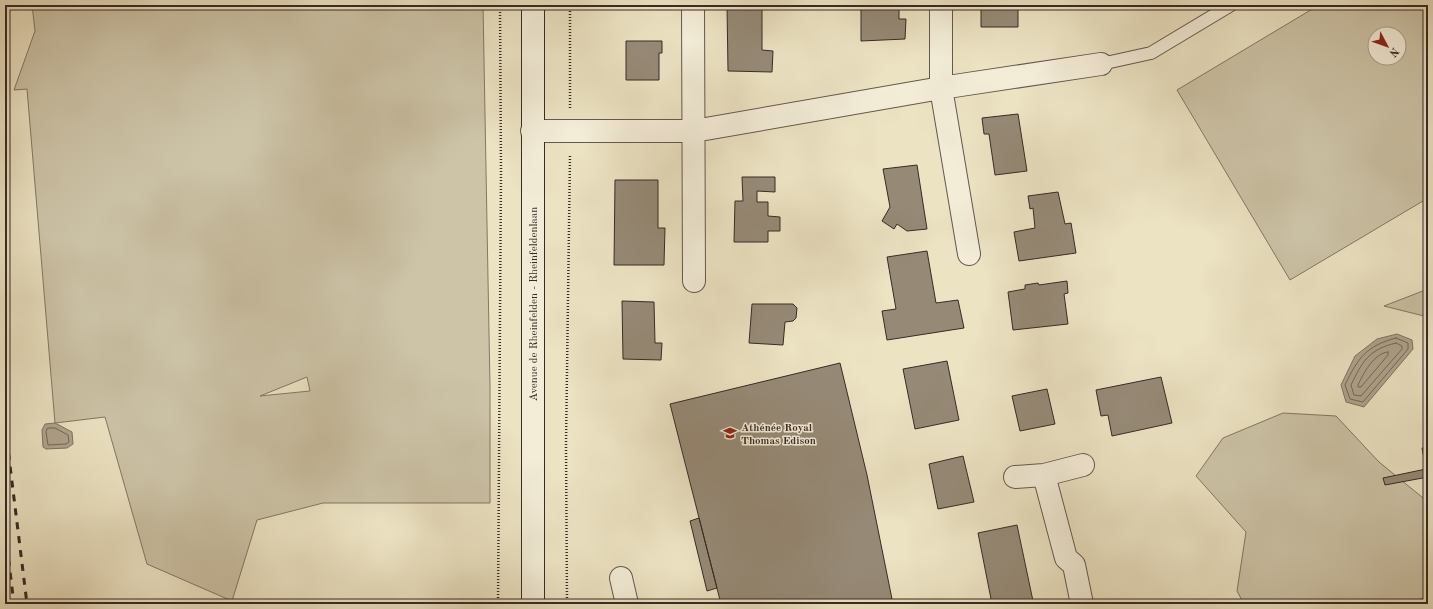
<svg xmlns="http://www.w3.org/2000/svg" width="1433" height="609" font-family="'Old Standard TT',serif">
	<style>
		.green { fill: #cdc4a8; stroke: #827766; fill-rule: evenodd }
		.water { fill: #afa48d; stroke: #7f7363 }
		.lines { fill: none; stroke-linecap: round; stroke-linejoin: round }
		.shore { stroke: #746759; stroke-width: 1 }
		.building { fill: #968a77; stroke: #382a25 }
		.lane-casing { stroke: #65584c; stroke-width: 14 }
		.street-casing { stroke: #65584c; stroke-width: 24 }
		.secondary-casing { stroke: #382a25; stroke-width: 24 }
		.path { stroke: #382a25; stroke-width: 2.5; stroke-dasharray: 1 2; stroke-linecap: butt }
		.lane { stroke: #f3edd8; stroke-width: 12 }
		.street { stroke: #f3edd8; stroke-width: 22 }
		.secondary { stroke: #f3edd8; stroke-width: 22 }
		.rail { stroke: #382a25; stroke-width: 3; stroke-dasharray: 7 7; stroke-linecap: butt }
		.labels { text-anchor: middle; stroke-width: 3; stroke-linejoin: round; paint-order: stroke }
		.street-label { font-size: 11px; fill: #382a25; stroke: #f3edd8 }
		.poi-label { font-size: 11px; font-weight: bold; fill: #382a25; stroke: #f3edd8; text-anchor: start }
	</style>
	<rect width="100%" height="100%" fill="#ece3c3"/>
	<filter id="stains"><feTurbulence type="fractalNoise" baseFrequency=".005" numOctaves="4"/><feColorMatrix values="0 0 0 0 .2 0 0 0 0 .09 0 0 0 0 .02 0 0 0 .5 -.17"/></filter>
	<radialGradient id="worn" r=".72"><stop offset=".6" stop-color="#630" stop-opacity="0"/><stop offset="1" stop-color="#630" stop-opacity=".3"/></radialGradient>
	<path class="green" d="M32 5H483L490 387V503H323L257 520 232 601 147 564 105 417 55 423 27 89 14 90 35 31ZM307 377 310 391 260 396Z
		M1319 5H1428V198L1290 280 1177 90ZM1375 34H1399V58H1375Z
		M1428 289V317L1384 306Z
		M1283 413 1336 416 1379 462 1428 502V597L1401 604H1244L1237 591 1246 532 1196 476 1223 438Z"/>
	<path class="water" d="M1397 334 1412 340 1413 349 1364 407 1346 402 1341 385 1355 356 1377 339Z
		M55 423 72 432 73 444 67 448 46 449 43 447 42 430 45 424Z"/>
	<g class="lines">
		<path class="shore" d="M1396 338 1408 343V349L1363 402 1350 399 1345 385C1358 358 1366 346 1396 338Z
			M1396 343 1402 346V349L1361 396 1354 395 1351 385C1362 362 1369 349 1396 343Z
			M1388 352V355L1361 387H1358V385C1363 374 1374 353 1388 352Z
			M48 428H55L68 435 69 442 66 444 48 445 46 432Z"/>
	</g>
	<path class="building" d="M727 5H762V50L773 51 772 72 728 71Z
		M861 5H899V19H906L905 39 861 41Z
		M981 5H1018V27H981Z
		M626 41H662V53H659V80H626Z
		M1018 114 1027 171 995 175 989 134H984L982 118Z
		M917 165 927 229 907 231 897 224 894 229 882 221 890 207 883 169Z
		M742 177H775V192L757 191V202H768V216L780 217V231H768V242H734L735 201H743Z
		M615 180H658V228H665L664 265H614Z
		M1058 192 1065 224 1071 223 1076 253 1019 261 1014 232 1035 228 1033 208 1030 209 1028 196Z
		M927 251 936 303 958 300 964 328 887 340 882 311 896 309 887 257Z
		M1067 281 1068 293 1064 294 1068 324 1013 330 1008 292 1025 289V285L1038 283 1039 285Z
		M622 301 654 302 655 343H662L661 360 623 359Z
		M752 304H793L797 308 796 318 793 321 785 322 783 345 749 343Z
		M947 361 959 420 915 429 903 369Z
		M840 363 867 475 893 604H721L670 404Z
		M1161 377 1172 423 1112 436 1108 415 1101 416 1096 390Z
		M1047 389 1055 424 1020 431 1012 396Z
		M1428 447V477L1385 485 1383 478 1426 469 1422 448Z
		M963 456 974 502 938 509 929 464Z
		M699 518 717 588 707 591 690 521Z
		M1017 525 1033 601 1017 604H992L978 533Z"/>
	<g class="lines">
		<g class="lane-casing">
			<path id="lane" d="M1101 64 1151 53 1231 5"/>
		</g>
		<g class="street-casing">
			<path id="street" d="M693 5 694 281
				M941 5V88L969 254
				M532 131H694L941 88 1101 64
				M1044 475 1066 558 1074 565 1082 604
				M1015 477 1044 475 1083 465
				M621 578 627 604"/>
		</g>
		<g class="secondary-casing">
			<path id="secondary" d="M533 5V604"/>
		</g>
		<path class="path" d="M570 108V5
			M498 604 501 173 500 5
			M567 604 566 443 570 155"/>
		<use href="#lane" class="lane"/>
		<use href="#street" class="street"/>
		<use href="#secondary" class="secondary"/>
		<path class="rail" d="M5 425 27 604
			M5 531 14 604"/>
	</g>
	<defs>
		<g id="school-bare" transform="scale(1.08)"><path d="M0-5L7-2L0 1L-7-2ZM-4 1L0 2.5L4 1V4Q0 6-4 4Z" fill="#8f2418" stroke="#f3edd8" stroke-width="2.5" paint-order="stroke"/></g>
	</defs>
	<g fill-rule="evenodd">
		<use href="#school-bare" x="730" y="433"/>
	</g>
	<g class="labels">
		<g class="street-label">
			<text transform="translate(533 304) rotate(-90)" y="4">Avenue de Rheinfelden - Rheinfeldenlaan</text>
		</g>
		<g class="poi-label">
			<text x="741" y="431">Athénée Royal<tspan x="741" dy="13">Thomas Edison</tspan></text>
		</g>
	</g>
	<rect width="1433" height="609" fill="none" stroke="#ece3c3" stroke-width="20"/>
	<rect x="6" y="6" width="1421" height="597" fill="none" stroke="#382a25" stroke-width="2"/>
	<rect x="10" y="10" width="1413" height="589" fill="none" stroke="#382a25"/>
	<g transform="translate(1387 46) rotate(131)"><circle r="19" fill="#f3edd8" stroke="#a89f90"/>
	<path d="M0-3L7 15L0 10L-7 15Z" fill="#8f2418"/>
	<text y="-6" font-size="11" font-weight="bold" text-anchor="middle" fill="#382a25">N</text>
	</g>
	<rect width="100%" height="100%" filter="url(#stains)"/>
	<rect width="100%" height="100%" fill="url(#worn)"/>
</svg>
